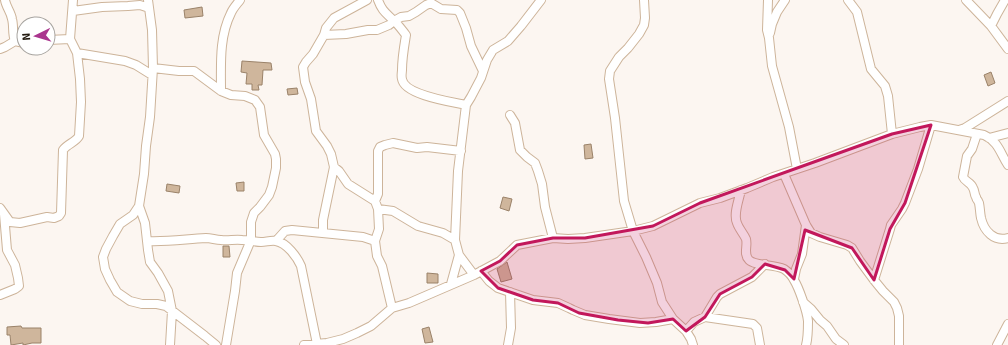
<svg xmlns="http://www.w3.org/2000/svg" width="1008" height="345" font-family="Signika,sans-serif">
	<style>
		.building { fill: #cfb69c; stroke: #9a8269 }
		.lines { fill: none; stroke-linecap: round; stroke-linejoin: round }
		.street-casing { stroke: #cdb49a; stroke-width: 10 }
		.street { stroke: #fff; stroke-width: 8 }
		.marked { fill: #c2185b; fill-opacity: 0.2; stroke: #c2185b; stroke-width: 3; stroke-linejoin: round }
	</style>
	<rect width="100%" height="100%" fill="#fcf6f1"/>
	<path class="building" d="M202 7 203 16 185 18 184 10Z
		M242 61 271 63 272 70H263L262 85H258L259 90H252V84H246L247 73 241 72Z
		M991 72 995 83 988 86 984 75Z
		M297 88 298 94 288 95 287 89Z
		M591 144 593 158 585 159 584 145Z
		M244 182V191H237L236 183Z
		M167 184 180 186 179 193 166 191Z
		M503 197 512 199 509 211 500 208Z
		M223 246H229L230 257H223Z
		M507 262 512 279 501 282 497 269Z
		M427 273 438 274V283H427Z
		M21 326 22 328H41V343H32L23 345V343L11 345 10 335H7V327Z
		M429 327 433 342 425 343 422 329Z"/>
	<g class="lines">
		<g class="street-casing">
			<path id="street" d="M5 0C6 7 11 12 12 19 14 26 12 34 15 41L24 43
				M148 0 152 30 153 68 150 117 146 146 144 174 139 206 145 223 148 250 150 262 158 273 168 291 172 311 170 345
				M378 0C382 11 386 13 393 20 398 24 402 30 406 35 404 47 402 58 402 70 402 72 401 76 402 79 404 95 452 102 466 105
				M644 0 645 18 644 25 639 34 628 48 619 57 610 71 609 79 615 118 624 201 633 231 646 257 657 283 662 302 673 319 686 331 691 339 693 345
				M768 0 767 30 769 38 772 66 789 127 797 169
				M848 0 857 12 871 69 885 86 888 96 892 134
				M966 0 991 26
				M1005 0 997 14 991 26 1008 49
				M73 11 102 7 128 6 140 5 149 8
				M770 33 772 24 777 12 785 0
				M324 35 346 34 368 30H377L389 25 394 21 401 17 409 16 416 12 426 5 431 3 441 9 457 10 460 13 466 28 471 46 483 71
				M48 40 70 39
				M0 49 5 47 15 41
				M77 53 125 61 136 65 152 75
				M153 68 179 71H194L221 91 231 95 245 96 255 100 260 107 264 135 275 154 276 159V168L272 187 269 195 260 207 254 213 251 222V240L237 273 235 291 226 345
				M221 91C221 64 219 37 231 13 233 8 237 4 240 0
				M510 115 515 123 520 150 527 157 535 163 538 171 542 184 545 207 553 238
				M959 130 965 128 1008 101
				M977 134 972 149 967 156 963 177C965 182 971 182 973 188 975 191 974 194 976 197 977 201 977 198 979 203 980 208 980 213 981 218 984 231 994 242 1008 238
				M989 138 1008 133
				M334 167 339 171 348 184 375 201
				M784 174 806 225 811 233 820 237 847 245 852 248 860 261 874 280 883 291 894 302 897 308 899 316V345
				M741 190C739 200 733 214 737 223 739 229 744 234 746 239 748 246 743 254 749 260 755 266 774 264 784 269 787 271 792 276 794 280 799 288 807 311 808 321 808 328 808 338 806 345
				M139 206 133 215 120 224 113 236 106 249 103 257 105 269 110 280 117 292 130 301 142 304H157L166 306 205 336 216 345
				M0 208 10 222 20 223 47 217 54 218 59 216 61 213 63 150C67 144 76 142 79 136L81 102 80 79 77 53 70 39 73 0
				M378 209 393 211 418 226 443 233 455 240
				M323 233V220L334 167 331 154 327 146 316 131 311 99 305 82 303 67 306 62 313 54 324 35 326 28 334 18 367 0
				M147 241C167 242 186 239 206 238 211 238 216 240 221 240 228 241 235 239 242 240 249 240 255 242 261 242 266 242 271 240 276 241 287 243 297 257 301 266L317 344
				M276 241 285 231 292 230 363 237 375 241
				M481 271 489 281 498 288 533 300 558 303 569 308 573 310 585 315 609 319 640 323 656 322 673 319
				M474 275 459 255 455 240 458 171 466 105 471 97 481 78 487 60 493 50 508 41 521 26 541 0
				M794 279 796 269 802 254 806 225
				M874 280 890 229 891 225 902 209 905 203 918 169 931 125
				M451 284 459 255
				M0 295 15 289 19 286 18 278 15 265 7 250 4 214
				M803 302 811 309 820 320 827 326 836 339 844 345
				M392 308 382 266 377 256 375 241 379 229 378 209 375 201 378 194V151L380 147 385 145 393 143 417 148 427 147 461 151
				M705 317 717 297 720 294 752 277 765 264
				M686 331 694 322 705 317 753 324 757 328 760 345
				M304 345 327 343 343 339 357 333 371 326 392 308 409 303 474 275 500 261 517 245 553 238 568 239 585 238 633 231 653 226 700 203 720 198 747 188 773 177 815 163 892 134 920 127 931 125 984 135C999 142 1000 153 1008 165
				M508 345 511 328 510 292
				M997 345 1008 324"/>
		</g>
		<use href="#street" class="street"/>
	</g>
	<path class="marked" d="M931 125 905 203 890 229 874 280 852 248 805 230 794 279 785 270 765 264 752 277 720 294 705 317 686 331 673 319 648 323 618 320 579 313 558 303 533 300 498 288 481 271 500 261 517 245 553 238H585L653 226 700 203 892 134Z"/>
	<g transform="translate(36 36) rotate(265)"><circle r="19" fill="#ffffff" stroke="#a7a4a0"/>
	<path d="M0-3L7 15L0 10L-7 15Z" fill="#aa358e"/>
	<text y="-6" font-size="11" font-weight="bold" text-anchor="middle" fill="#241b11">N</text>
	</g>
</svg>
